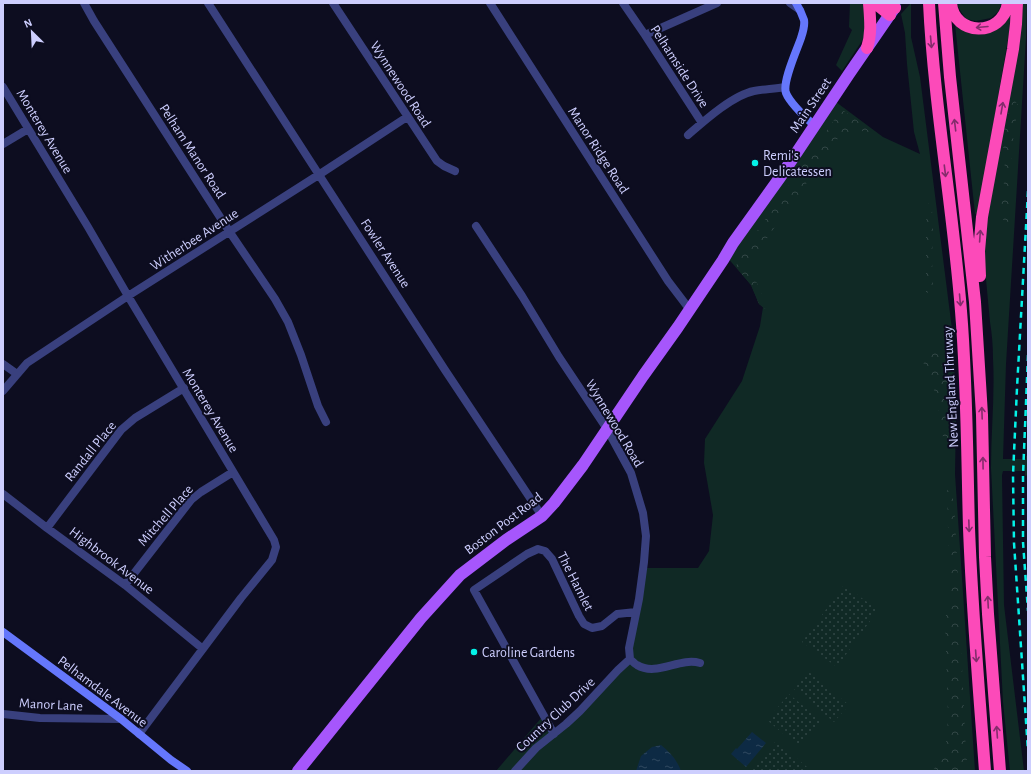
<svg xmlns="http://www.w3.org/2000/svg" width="1031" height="774" font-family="'Alegreya Sans',sans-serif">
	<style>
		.green { fill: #102925 }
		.forest { fill: url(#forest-crowns) }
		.park { fill: url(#park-dots) }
		.water { fill: url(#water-ripples) }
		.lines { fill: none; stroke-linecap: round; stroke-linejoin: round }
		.street { stroke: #39407e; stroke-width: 8 }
		.secondary { stroke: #6577fc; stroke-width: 8 }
		.primary { stroke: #a656fc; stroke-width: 12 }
		.highway { stroke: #fc4ab9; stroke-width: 12 }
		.rail { stroke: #04f2e8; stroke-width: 2.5; stroke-dasharray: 6 5; stroke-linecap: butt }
		.oneway { stroke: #842c6c }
		.poi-dot { fill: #04f2e8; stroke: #0d0d20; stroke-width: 1.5 }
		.labels { text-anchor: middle; stroke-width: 4; stroke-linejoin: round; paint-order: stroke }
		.street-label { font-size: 14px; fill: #cdcefe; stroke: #0d0d20 }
		.poi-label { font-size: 14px; fill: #cdcefe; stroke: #0d0d20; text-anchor: start }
	</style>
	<defs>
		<pattern id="forest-crowns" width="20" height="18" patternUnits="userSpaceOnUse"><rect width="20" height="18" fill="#102925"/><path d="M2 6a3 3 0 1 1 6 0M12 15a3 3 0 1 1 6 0" fill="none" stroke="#324746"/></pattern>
		<pattern id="park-dots" width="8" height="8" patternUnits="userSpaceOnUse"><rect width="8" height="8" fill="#102925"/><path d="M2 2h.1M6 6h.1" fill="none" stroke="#324746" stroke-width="1.8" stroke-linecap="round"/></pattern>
		<pattern id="water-ripples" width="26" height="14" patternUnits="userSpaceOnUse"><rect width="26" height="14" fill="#0d2a44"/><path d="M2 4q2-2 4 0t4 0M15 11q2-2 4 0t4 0" fill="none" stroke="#2f4860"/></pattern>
	</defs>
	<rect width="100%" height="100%" fill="#0d0d20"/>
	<path class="green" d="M850 3H864L866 35 842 71 836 65 852 30 849 27Z
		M911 3V37L920 77 953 337 956 414 955 474 975 771H496L542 717 555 736 631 658 645 568H698L709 551 713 515 704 463 705 439 742 381 760 326 763 307 759 304 751 285 726 256 836 102 883 137 920 154 914 132 907 64 905 33 901 14Z
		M957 3H1002L998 12 991 18 976 21 966 19 958 7Z
		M1023 3H1027L1026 38 1006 364 1003 459H1026V456H1028V475L1025 476V471H1003L1002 475 1004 605 1024 771H1010L1003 702 991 468C991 431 995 395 993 359 993 346 992 334 990 322L984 258 986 226 1015 63 1023 8Z
		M1007 16H1012L978 213 975 214 955 24 964 30Z"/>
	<path class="forest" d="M1014 100 1019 106C1019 112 1016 118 1015 124 1010 161 1009 200 1008 237L1002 215 1001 195 1006 175 1003 153 1005 121 1012 103Z
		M844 111 859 122 871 133 862 131 840 136 835 142 792 204 778 222 764 243 747 262 746 272 757 283 759 289 767 304 765 309 759 304 751 285 736 267 739 257 839 113Z
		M930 199C935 220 932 242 932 263 933 275 934 283 931 294L926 292V222L928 205Z
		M935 348 939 350 946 355 950 417 949 433 947 442 944 443 936 395 922 359V351Z
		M949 488 952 489 955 517 966 753 968 771H932L945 756 948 718 945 619 950 601 947 491Z"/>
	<path class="park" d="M844 585 878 610 837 667 802 642Z
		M809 672 849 705 834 722 794 689Z
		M789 694 821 721 799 747 767 720Z
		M776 741 807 767 803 771H751Z"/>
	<path class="water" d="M752 732 766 743 746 767 731 754 736 748 737 749Z
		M661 745C670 752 677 760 681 771H636L641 756 652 747Z"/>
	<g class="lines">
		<path class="street" d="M84 3 94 21 229 231 275 299 288 322 301 355 318 406 326 422
			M208 3 445 370 542 516
			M333 3 437 161 444 166 455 171
			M490 3 668 281 687 306H691
			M623 3 645 35 702 123
			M790 3 800 10
			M645 35 717 3
			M3 87 88 227 128 296 271 535 274 540 276 547 272 560 241 598 139 734
			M688 135C704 121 733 95 754 91 764 89 775 89 785 87
			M3 144 28 129
			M476 226 522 296 559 357 607 429 631 473 643 513 646 536 644 562 639 599 629 648 630 659
			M3 364 17 374
			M3 391 27 363 128 296 320 174 407 117
			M3 494 47 528 125 585 203 649
			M47 528 121 430 135 418 184 388
			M125 585 191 500 201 492 233 472
			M630 659C632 661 635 664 637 665 657 677 679 657 700 663
			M3 714 40 718 121 719
			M554 734 474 590 527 554 538 549 545 551 552 559 579 616 584 624 592 628 602 626 617 614 636 612
			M515 771 536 748 566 724 580 711 618 670 630 659"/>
		<path class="secondary" d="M796 3C799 8 802 14 804 20 805 25 803 32 801 38 797 50 782 82 786 93 790 103 806 118 815 126
			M3 632 121 719 171 760 187 771"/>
		<path class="primary" d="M298 771 421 618 460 575 506 540 542 516 554 503 583 465 643 376 678 327 723 260 733 243 781 176 849 74 895 7"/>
		<path class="highway" d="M875 3 890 15
			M890 3 895 8
			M929 3C934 106 953 208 961 311 967 383 967 455 969 528 972 609 979 690 985 771
			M944 3 950 77 975 302 982 415 985 557 988 614 1000 771
			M951 3C954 36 1002 38 1008 3
			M867 48C872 33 870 18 869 3
			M980 276 979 251 982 217 1013 49 1016 24 1017 3"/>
		<path class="rail" d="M1028 191 1017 388 1013 475 1014 543 1028 751
			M1028 355 1023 475V542L1028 611"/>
	</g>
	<defs><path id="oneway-shaft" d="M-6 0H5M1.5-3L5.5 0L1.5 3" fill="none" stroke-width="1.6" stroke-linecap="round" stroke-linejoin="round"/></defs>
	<g class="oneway">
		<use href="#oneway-shaft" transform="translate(982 27) rotate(175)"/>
		<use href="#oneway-shaft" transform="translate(931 42) rotate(85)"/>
		<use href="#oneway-shaft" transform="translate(1002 108) rotate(-80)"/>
		<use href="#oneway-shaft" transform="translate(955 125) rotate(-97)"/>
		<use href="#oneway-shaft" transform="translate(945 171) rotate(83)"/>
		<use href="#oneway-shaft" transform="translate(980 236) rotate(-86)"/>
		<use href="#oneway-shaft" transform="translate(960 300) rotate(85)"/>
		<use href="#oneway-shaft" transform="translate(982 413) rotate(-92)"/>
		<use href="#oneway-shaft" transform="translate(983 463) rotate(-91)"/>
		<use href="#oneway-shaft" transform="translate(969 526) rotate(88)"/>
		<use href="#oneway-shaft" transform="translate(988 602) rotate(-93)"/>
		<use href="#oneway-shaft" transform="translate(976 656) rotate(86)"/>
		<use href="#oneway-shaft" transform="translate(997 732) rotate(-94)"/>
	</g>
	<g class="poi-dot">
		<circle cx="755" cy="163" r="4"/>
		<circle cx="474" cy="652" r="4"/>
	</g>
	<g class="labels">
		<g class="street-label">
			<text transform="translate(680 66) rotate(57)" y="5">Pelhamside Drive</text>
			<text transform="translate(401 84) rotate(57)" y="5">Wynnewood Road</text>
			<text transform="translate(810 105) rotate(-56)" y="5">Main Street</text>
			<text transform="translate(45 131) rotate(59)" y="5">Monterey Avenue</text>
			<text transform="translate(599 150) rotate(57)" y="5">Manor Ridge Road</text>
			<text transform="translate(193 151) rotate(57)" y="5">Pelham Manor Road</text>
			<text transform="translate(194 239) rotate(-33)" y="5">Witherbee Avenue</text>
			<text transform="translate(386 253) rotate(57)" y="5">Fowler Avenue</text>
			<text transform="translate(950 387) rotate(-93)" y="5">New England Thruway</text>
			<text transform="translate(211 410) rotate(59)" y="5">Monterey Avenue</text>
			<text transform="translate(615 423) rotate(59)" y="5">Wynnewood Road</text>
			<text transform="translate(90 451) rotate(-51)" y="5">Randall Place</text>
			<text transform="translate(165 515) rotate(-49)" y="5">Mitchell Place</text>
			<text transform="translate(503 523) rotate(-37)" y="5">Boston Post Road</text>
			<text transform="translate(112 560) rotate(37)" y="5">Highbrook Avenue</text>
			<text transform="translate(576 581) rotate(63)" y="5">The Hamlet</text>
			<text transform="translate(103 691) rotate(37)" y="5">Pelhamdale Avenue</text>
			<text transform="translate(51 704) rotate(3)" y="5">Manor Lane</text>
			<text transform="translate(555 714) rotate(-43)" y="5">Country Club Drive</text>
		</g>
		<g class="poi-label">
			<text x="763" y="160">Remi's<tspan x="763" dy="16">Delicatessen</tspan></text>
			<text x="482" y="657">Caroline Gardens</text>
		</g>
	</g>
	<rect width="1031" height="774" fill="none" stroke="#cdcefe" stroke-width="8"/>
	<g transform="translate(32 32) rotate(336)" stroke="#0d0d20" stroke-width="3" paint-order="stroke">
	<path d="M0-3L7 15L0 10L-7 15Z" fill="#cdcefe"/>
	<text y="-6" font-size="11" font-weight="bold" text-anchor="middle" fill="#cdcefe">N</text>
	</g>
</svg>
